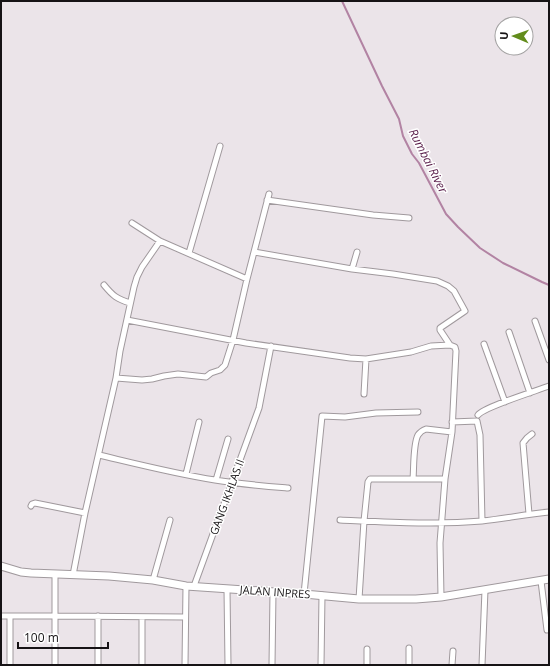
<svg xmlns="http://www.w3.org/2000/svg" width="550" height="666" font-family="'Open Sans',sans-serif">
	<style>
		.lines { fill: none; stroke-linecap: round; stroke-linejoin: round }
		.stream { stroke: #b283a3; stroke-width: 2 }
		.street-casing { stroke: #a0999d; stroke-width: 7 }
		.secondary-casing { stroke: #a0999d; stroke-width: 9 }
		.street { stroke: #fff; stroke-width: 5 }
		.secondary { stroke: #fff; stroke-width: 7 }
		.labels { text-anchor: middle; stroke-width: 3; stroke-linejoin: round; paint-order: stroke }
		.street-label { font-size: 11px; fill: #161315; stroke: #fff }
		.water-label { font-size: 12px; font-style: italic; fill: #5a1f4b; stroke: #fff }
	</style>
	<rect width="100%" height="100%" fill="#ebe4e9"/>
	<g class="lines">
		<path class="stream" d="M342 1 382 86 399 119 403 136 412 154 419 163 446 214 458 227 480 248 503 263 542 282 549 285"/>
		<g class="street-casing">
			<path id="street" d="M267 200 373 215 409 218
				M132 223 160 241 247 279
				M254 252 352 269 393 274 437 281 448 286 454 291 465 311 440 328V330L450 345 455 347 456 351 452 432 445 479 440 543 441 597
				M189 253 220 146
				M352 269 357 252
				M104 285C113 296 117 299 130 303
				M127 320 246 343 350 358 366 359 411 352 431 346 450 345
				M535 321 549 360
				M509 332 530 393
				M484 344 505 402
				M116 378 142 380 152 379 164 376 178 374 206 377 211 373 220 370 225 365 233 340 247 279 269 194
				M364 394 366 359
				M478 415C484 407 536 391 549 386
				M452 422 477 421 480 435 482 521
				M99 455C137 464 176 474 215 480 239 484 264 486 288 488
				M186 474 199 422
				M413 479C414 468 413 444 418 435 420 432 423 430 426 429L452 432
				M216 480 228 439
				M31 506 32 504 35 503 85 513
				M529 514 523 443 527 438 532 434
				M340 520C386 522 435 525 482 521 504 519 526 514 549 512
				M73 575 85 513 116 378 120 351 134 287 137 277 142 267 160 241
				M153 580 170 520
				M541 581 547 630
				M194 586 259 408 271 346
				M227 589 228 665
				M304 594 322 416 345 417 376 413 418 412
				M359 599 364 521 368 482 370 479H445
				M1 616H55L185 617
				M409 648V665
				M10 665V616
				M55 665V575
				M98 665V616
				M142 665V617
				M185 665 186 586
				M272 665 273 592
				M321 665 322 595
				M367 665V649
				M452 665 453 651
				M482 665 485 590"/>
		</g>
		<g class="secondary-casing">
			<path id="secondary" d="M1 566 21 572 31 573 109 576 153 580 186 586 304 594 359 599H416L441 597 549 579"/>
		</g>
		<use href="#street" class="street"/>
		<use href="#secondary" class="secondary"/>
	</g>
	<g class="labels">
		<g class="street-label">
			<text transform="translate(227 497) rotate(-70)" y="4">GANG IKHLAS II</text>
			<text transform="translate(275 592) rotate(4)" y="4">JALAN INPRES</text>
		</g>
		<g class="water-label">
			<text transform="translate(428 161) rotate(63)" y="4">Rumbai River</text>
		</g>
	</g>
	<rect width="550" height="666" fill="none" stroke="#161315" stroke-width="4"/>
	<g transform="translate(514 36) rotate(272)"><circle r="19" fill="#ffffff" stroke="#a2a1a1"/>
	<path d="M0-3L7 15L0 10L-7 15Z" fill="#628c1b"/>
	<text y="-6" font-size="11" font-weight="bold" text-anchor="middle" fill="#161315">U</text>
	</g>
	<path d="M18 642v6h90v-6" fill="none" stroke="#161315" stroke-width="2"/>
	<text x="24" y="642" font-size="12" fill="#161315" stroke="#ffffff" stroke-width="3" paint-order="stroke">100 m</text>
</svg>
